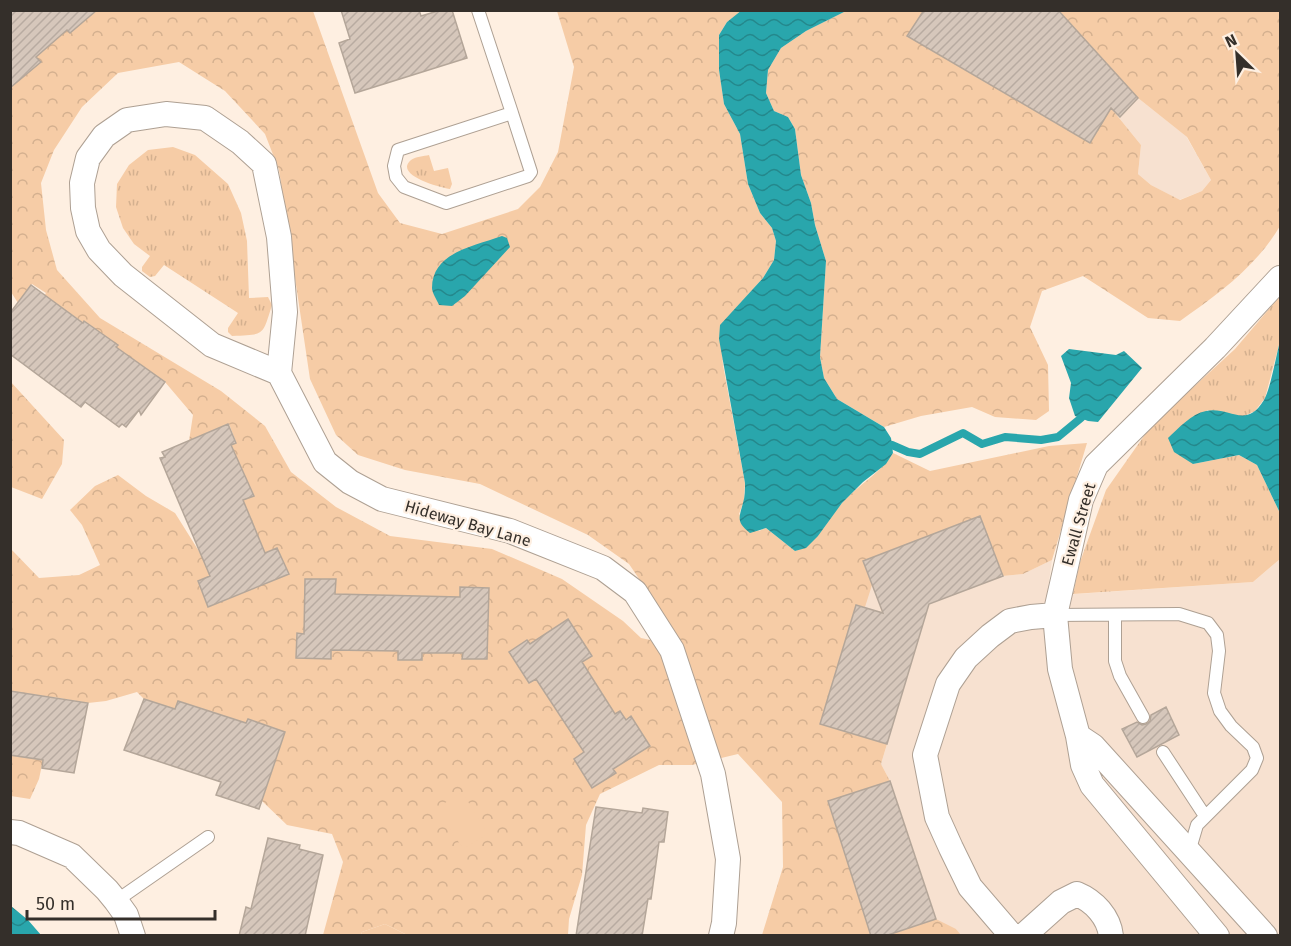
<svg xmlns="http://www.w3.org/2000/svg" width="1291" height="946" font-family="'Fira Sans',sans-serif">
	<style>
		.built { fill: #f7e1d0 }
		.grass { fill: url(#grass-tufts) }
		.forest { fill: url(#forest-crowns); fill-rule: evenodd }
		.pitch { fill: #f6cca6 }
		.water { fill: url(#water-waves) }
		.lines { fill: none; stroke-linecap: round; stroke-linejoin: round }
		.stream { stroke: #29a6ac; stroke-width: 8 }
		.building { fill: url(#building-hatch); stroke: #b4a699; stroke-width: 1.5 }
		.service-casing { stroke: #aea093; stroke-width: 14 }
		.minor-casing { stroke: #aea093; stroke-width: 26 }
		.service { stroke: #fff; stroke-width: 12 }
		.minor { stroke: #fff; stroke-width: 24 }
		.labels { text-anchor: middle; stroke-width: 4.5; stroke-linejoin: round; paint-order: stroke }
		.street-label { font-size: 16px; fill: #342f2a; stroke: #feefe1 }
	</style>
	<defs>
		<pattern id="grass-tufts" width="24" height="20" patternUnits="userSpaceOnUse" patternTransform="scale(1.5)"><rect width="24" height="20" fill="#f6cca6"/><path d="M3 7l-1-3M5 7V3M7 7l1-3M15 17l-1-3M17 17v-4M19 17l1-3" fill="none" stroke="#d4b08f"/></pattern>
		<pattern id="forest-crowns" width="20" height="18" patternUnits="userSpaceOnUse" patternTransform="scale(1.5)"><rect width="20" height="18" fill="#f6cca6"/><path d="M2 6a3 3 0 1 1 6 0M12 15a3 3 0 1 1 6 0" fill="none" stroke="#d4b08f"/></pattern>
		<pattern id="water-waves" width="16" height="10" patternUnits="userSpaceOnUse" patternTransform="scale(1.5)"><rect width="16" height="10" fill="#29a6ac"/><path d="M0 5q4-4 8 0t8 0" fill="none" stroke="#24888c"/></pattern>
		<pattern id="building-hatch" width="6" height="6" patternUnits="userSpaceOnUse" patternTransform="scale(1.5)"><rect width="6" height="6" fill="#d6c7bb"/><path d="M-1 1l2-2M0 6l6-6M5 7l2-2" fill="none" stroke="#b8aba1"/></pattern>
	</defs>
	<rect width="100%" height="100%" fill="#feefe1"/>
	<path class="built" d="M924 11H1058L1138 98 1186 136 1211 180 1202 191 1179 200 1151 185 1138 174 1141 145 1111 108 1090 143 907 36Z
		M980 516 1003 576 1023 574 1052 560 1047 596 1253 582 1280 559V935L961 936 956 929 871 935 828 801 890 781 881 764 887 744 820 724 856 605 863 561Z"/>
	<path class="grass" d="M173 147 195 155 228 184 241 213 247 241 249 298 268 297 272 305C262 337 265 334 232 336L228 332V328L238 313 164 265 155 276 150 277 142 271V267L150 256 134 244 123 228 116 207 117 184 129 165 148 150Z
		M429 155 434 171 448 168 452 184 450 189C441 188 393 175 411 160 415 157 424 156 429 155Z
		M1280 296V341L1265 398 1255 411 1242 417 1207 410 1193 464 1239 455 1257 465 1280 513V559L1253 582 1073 594 1080 562 1106 490 1151 426 1235 349Z"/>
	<path class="forest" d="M11 11H313L378 193 400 223 442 234 518 209 540 187 558 152 574 67 557 11H742L727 22 719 35V70L724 104 740 134 748 184 760 213 772 228 776 241 774 260 763 278 720 326 723 365 745 483 744 501 739 514 759 531 766 528 795 551C819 544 827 519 843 502 858 485 881 473 893 453L930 471 1049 446 1087 443 1052 560 1023 574 1003 576 980 516 863 561 872 585 865 607 856 605 820 724 887 744 881 764 890 781 828 802 871 935H762L783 867 782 802 738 754 692 765H659L600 794 586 825 582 875 569 919 568 935H407L385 924 362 932 361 935H323L343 862 332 834 287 825 262 801 285 732 248 720 244 731V723L178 701 175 709 144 699 137 692 106 701 88 703 53 697 52 706 43 696 11 691 10 548 39 578 79 575 100 565 82 525 70 510 95 486 118 475 146 496 175 513 202 556 218 573 198 582 208 607 289 574 277 548 265 553 243 500 253 495 243 471 223 449 236 442 229 424 189 441 193 415 165 382 139 364 111 354 117 345 44 296 46 293 32 284 18 303 11 292ZM179 62 225 91 265 134 279 170 310 379 336 435 358 455 405 470 480 484 588 535 629 564 652 598 660 642 641 638 623 621 562 579 492 549 390 536 336 507 291 472 265 426 221 391 100 318 57 270 46 230 41 183 54 150 82 107 118 73Z
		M846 11H924L907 36 1090 143 1111 108 1141 145 1138 174 1151 185 1180 200 1202 191 1211 180 1187 137 1138 98 1058 11H1280V226C1256 267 1218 294 1180 321L1148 318 1083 276 1042 291 1030 327 1048 365 1049 411 1036 420 995 417 972 407 921 416 884 427 837 399 824 378 820 357 826 261 815 225 811 203 801 175 795 129 788 117 774 111 766 93 768 70 781 48 806 31Z
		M10 381 64 440 62 464 42 499 11 487Z
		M10 755 43 760 39 779 30 799 11 796Z
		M936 919 956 929 961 935 885 936Z"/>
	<path class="pitch" d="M462 792 488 834 463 849 437 808Z
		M385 924 407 935H361L362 932Z"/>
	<path class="water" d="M742 10 846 11 806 31 781 48 768 70 766 93 774 111 788 117 795 129 801 175 811 203 815 225 826 261 820 357 824 378 837 399 884 427 891 438 893 453 886 464 863 482 842 503 818 536 806 548 795 551 766 528 750 533C736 522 739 518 743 503 745 497 745 489 745 483L719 339 720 325 763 278 774 260 776 241 772 228 760 213 748 184 740 134 724 104 719 70V35L727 22Z
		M502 236 507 238 510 247 465 296 452 306 439 305C437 300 432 293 432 288 432 252 475 246 502 236Z
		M1280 341V513L1257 465 1239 455 1193 464 1174 452 1168 438C1179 428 1191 414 1206 411 1229 406 1246 430 1264 400 1271 387 1276 356 1280 341Z
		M1069 349 1116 355 1124 351 1142 368 1098 422 1088 421 1075 416 1069 398 1071 383 1061 356Z
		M11 906 28 920 41 935H11Z"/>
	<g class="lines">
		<path class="stream" d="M892 445 908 452 920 454 963 433 982 444 1005 437 1041 440 1058 437 1081 418"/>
	</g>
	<path class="building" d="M10 10H97L70 33 67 30 36 57 41 62 10 88Z
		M341 10H419L421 16 441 10H452L467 58 355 93 339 43 350 39Z
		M924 10H1058L1138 98 1120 117 1111 108 1090 143 907 36Z
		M31 285 83 323 84 321 118 345 116 347 165 382 141 415 139 410 126 427 122 424 119 427 85 402 81 407 10 354V313Z
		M228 424 236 443 231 445 254 496 243 500 265 553 277 548 289 574 208 607 198 581 210 576 160 458 165 457 162 452Z
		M980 516 1003 576 929 604 887 744 820 724 856 605 883 613 863 561Z
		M305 579H336L335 594 460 597V587L489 588 487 659H462L463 653H422V660H398V651L331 650V659L296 658 297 633 304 634Z
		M568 619 592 656 582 662 615 714 620 711 626 720 631 716 650 746 613 769 616 773 592 788 574 759 584 752 536 679 529 683 509 652 527 640 530 644Z
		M10 691 88 703 74 773 42 768 43 760 10 755Z
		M144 699 175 709 178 701 246 723 248 719 285 732 259 809 216 795 221 782 124 750Z
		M1166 707 1179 735 1137 757 1122 729 1137 722 1142 725 1146 724 1150 721 1151 715Z
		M890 781 936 919 885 936H871L828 801Z
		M596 807 642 813 643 808 668 812 664 842H659L651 899H648L642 936H576Z
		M268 838 300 845 299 849 323 855 305 936H239L246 907 251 909Z"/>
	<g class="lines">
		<g class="service-casing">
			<path id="service" d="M478 10 512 113 398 150 394 166 396 177 404 187 446 203 528 176 531 172 512 113
				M1055 615 1179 614 1208 623 1217 635 1219 651 1214 693 1220 711 1231 726 1253 747 1257 758 1252 770 1197 825 1189 852
				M1115 615V661L1120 676 1143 717
				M1163 752 1205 816
				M116 901 208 837"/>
		</g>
		<g class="minor-casing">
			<path id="minor" d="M279 373 212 345 123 275 99 250 88 231 83 208 82 183 88 158 104 136 127 120 166 114 205 118 240 142 264 164 279 237 285 312 279 373 325 462 350 482 382 499 510 531 603 568 635 592 672 650 713 774 728 859 724 923 721 936
				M1078 736 1093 746 1265 936
				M10 832 19 833 72 856 107 890 116 901 126 915 133 936
				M1012 936 970 887 951 848 937 817 925 755 948 684 966 658 990 636 1010 621 1031 617 1055 615
				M1023 936 1061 902 1077 894C1094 901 1109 917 1111 936
				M1217 936 1092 785 1083 765 1078 736 1060 669 1055 615 1081 500 1096 465 1215 348 1280 278"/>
		</g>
		<use href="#service" class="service"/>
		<use href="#minor" class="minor"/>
	</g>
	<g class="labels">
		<g class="street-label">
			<text transform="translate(468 523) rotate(16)" y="6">Hideway Bay Lane</text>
			<text transform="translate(1078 524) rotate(-74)" y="6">Ewall Street</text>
		</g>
	</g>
	<rect width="1291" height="946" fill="none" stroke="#342f2a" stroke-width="24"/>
	<g transform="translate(1237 54) rotate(335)" stroke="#feefe1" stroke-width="4.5" paint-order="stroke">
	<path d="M0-4.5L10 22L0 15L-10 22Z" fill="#342f2a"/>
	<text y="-9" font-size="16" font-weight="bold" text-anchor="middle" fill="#342f2a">N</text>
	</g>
	<path d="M27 910v9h188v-9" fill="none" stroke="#342f2a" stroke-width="3"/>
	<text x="36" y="910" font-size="18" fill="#342f2a" stroke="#feefe1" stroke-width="4.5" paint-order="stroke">50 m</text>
</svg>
